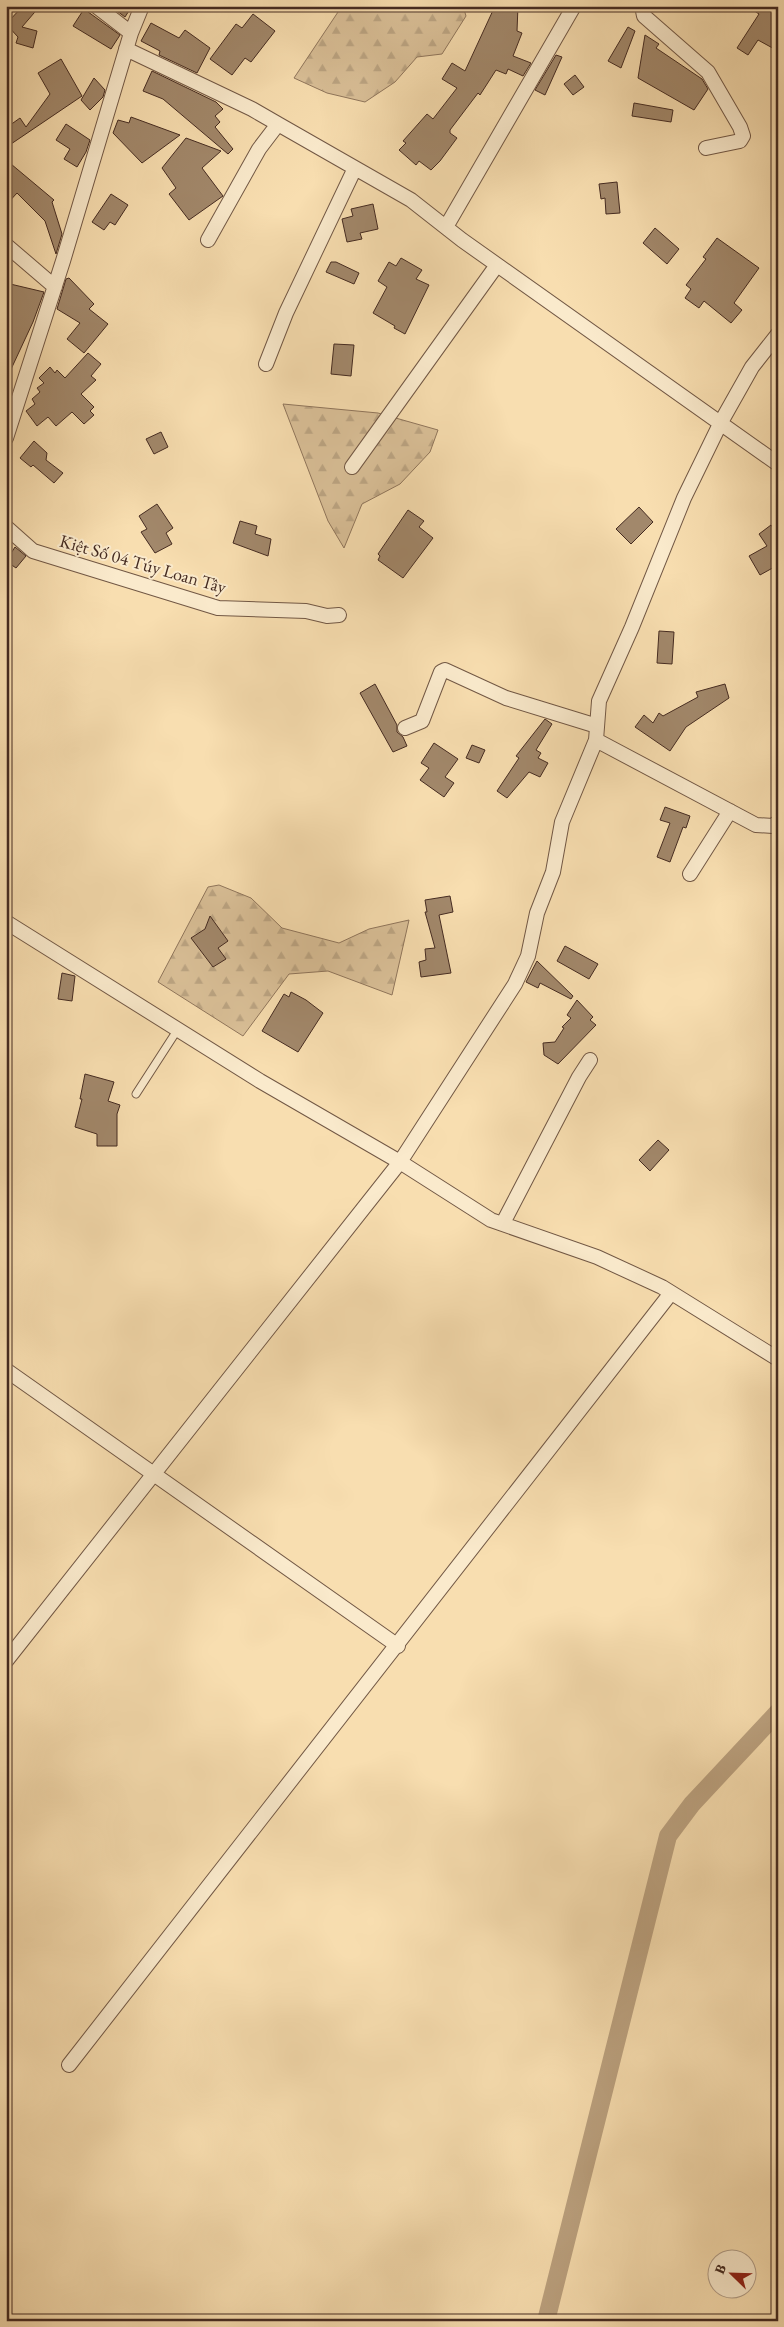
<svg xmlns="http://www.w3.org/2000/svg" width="784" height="2327" font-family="'EB Garamond',serif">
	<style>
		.forest { fill: url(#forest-firs); stroke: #90765c }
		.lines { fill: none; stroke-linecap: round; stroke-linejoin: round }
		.canal { stroke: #bba17f; stroke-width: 18 }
		.building { fill: #a2886b; stroke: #452b21 }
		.service-casing { stroke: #725845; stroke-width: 9 }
		.minor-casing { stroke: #725845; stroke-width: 16 }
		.service { stroke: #faeacc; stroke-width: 7 }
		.minor { stroke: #faeacc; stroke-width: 14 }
		.labels { text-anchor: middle; stroke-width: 4; stroke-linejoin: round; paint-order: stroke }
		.street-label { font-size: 18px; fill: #452b21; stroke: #faeacc }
	</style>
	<defs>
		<pattern id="forest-firs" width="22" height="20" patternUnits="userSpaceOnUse" patternTransform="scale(1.25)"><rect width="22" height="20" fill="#dac098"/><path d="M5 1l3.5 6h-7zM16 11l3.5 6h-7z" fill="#bca583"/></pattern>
	</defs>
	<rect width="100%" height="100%" fill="#f8deb0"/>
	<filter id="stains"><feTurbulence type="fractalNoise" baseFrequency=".004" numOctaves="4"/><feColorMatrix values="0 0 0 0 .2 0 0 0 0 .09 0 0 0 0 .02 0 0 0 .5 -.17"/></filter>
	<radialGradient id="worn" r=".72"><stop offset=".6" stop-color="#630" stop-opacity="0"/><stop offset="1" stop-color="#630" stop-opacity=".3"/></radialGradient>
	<path class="forest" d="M342 6H463L466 16 442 54 417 57 395 82 365 102 327 93 294 78Z
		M283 404 378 413 438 430 430 452 400 484 362 504 344 548 328 521Z
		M219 885 251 898 282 928 339 943 369 929 409 920 392 995 328 971 289 974 243 1036 158 982 208 887Z"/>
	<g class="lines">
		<path class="canal" d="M546 2321 668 1836 692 1804 778 1712"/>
	</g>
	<path class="building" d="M23 6H40L22 27 37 31 33 48 16 43 18 37 6 24Z
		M114 6H132L125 17 113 8Z
		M495 6H518L517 31 522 33 513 56 531 63 523 76 508 69 506 74 496 70 480 95 478 93 450 130V133L457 138 440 161 431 170 419 161 416 165 399 150 406 143 403 141 427 114 433 119 457 88 442 79 452 63 465 71Z
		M747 6H778V51L758 40 748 55 737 48 759 14Z
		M84 9 120 35 111 49 73 26Z
		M253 14 275 31 251 62 245 58 232 75 210 59 236 24 242 28Z
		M151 23 179 38 185 30 210 48 197 73 159 55 160 51 141 41Z
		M628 27 635 31 621 68 608 61Z
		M645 35 659 44 656 48 702 79 708 89 694 110 638 78Z
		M556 55 562 57 545 95 535 90Z
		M61 59 82 96 11 144 6 137V128L20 118 26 127 50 94 38 73Z
		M152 71 216 102 223 109 215 116 220 122 215 127 233 149 228 154 163 99 143 91Z
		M575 75 584 87 573 95 564 84Z
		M94 78 105 90 103 97 90 110 81 100Z
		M634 103 673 110 671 122 632 116Z
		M131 117 180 135 142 163 113 133 118 120 129 123Z
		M66 124 90 140 86 152 77 167 64 159 70 149 56 140Z
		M186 138 221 151 202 168 223 196 189 220 169 194 176 188 162 168Z
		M11 164 54 200 52 202 62 234 56 254 45 221 17 193 6 205V171Z
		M617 182 620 213 606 214 605 198 601 199 599 184Z
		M111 194 128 205 115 225 110 222 104 230 92 222Z
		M373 204 378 229 360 233 362 239 347 242 342 219 353 216 351 209Z
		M655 228 679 249 667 264 643 243Z
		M717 238 759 268 734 303 742 310 731 323 704 301 699 308 685 298 691 289 686 285 706 259 703 257Z
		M401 258 422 270 416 279 429 285 405 334 394 328 395 326 373 313 387 287 378 281 389 262 396 266Z
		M331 262H336L359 273 354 284 326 272Z
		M69 278 94 304 89 309 108 324 84 353 67 339 80 323 57 309 66 279Z
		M6 283 44 292 33 322 6 380Z
		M334 344 354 345 351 376 331 374Z
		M88 353 101 364 91 376 96 380 81 394 94 407 90 411 94 415 84 424 72 412 56 426 48 417 37 426 26 411 35 404 32 399 40 392 37 388 44 383 39 378 50 367 55 373 57 370 65 378Z
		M161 432 168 447 154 454 146 439Z
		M34 441 47 453 46 460 63 473 54 483 33 465 31 467 20 458Z
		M157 504 173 528 166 533 172 544 155 553 141 532 147 529 139 516Z
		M639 507 653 522 631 544 616 529Z
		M408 510 424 521 419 527 433 538 403 578 378 560 380 556 378 554Z
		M240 521 257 526 255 534 271 539 268 556 233 543Z
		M771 525 778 535V565L760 575 749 556 767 546 759 534Z
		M15 547 26 556 16 568 6 561Z
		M659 631 674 632 672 664 657 663Z
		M375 684 397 725V732L403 737 407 746 393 752 360 693Z
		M725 684 729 698 686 727 670 751 635 727 644 715 653 723 659 713 663 716 698 697 696 692Z
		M545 719 552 724 536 750 541 753 538 758 548 763 540 777 529 772 507 798 497 791 519 758 516 756Z
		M434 743 458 759 445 777 454 783 444 797 420 780 429 768 421 763Z
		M472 745 485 750 479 763 466 758Z
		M665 807 690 816 686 828 683 827 670 862 657 857 670 823 660 820Z
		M450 896 453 912 439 915 451 973 421 977 419 962 426 960 425 949 435 948 425 912H427L425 900Z
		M210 916 228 941 218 948 226 959 213 967 191 938 205 929Z
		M565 946 598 964 589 979 557 961Z
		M537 961 573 996 571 999 540 983 538 988 526 982Z
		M62 973 75 976 72 1001 58 999Z
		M291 992 306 1000 323 1013 298 1052 262 1031 284 994 289 997Z
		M577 1000 593 1017 590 1020 596 1025 558 1064 544 1055 543 1043 555 1042 564 1028 562 1027 571 1018 567 1015Z
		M85 1074 114 1082 108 1101 120 1105 117 1114V1146H97V1134L75 1127 82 1099H80Z
		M658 1140 669 1150 650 1171 639 1160Z"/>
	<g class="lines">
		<g class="service-casing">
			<path id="service" d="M136 1094 178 1029"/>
		</g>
		<g class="minor-casing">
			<path id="minor" d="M96 6 131 33
				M642 6 644 16 708 72 740 127 743 136 740 141 706 148
				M126 49 252 109 278 124 259 149 208 240
				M278 124 411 200 462 240 778 464
				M446 227 574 6
				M6 245 55 287
				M266 364 286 313 355 168
				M6 438 63 261 131 33 142 6
				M352 467 497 265
				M6 527 33 551 218 608 306 611 327 616 339 615
				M405 728 422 721 441 672 445 670 506 698 597 726
				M596 740 756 825 773 826 778 822
				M690 874 730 811
				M6 922 260 1081 400 1162 491 1220 597 1257 662 1287 778 1359
				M503 1223 579 1077 590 1060
				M6 1370 398 1646
				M6 1661 400 1162 515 984 528 956 537 913 553 872 562 822 596 740 599 701 632 627 684 498 721 422 752 367 778 334
				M69 2065 671 1293"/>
		</g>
		<use href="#service" class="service"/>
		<use href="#minor" class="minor"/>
	</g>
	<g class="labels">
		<g class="street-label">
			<text transform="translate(143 564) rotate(16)" y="6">Kiệt Số 04 Túy Loan Tây</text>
		</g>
	</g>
	<rect width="784" height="2327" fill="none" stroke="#f8deb0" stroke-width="25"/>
	<rect x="8" y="8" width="769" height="2312" fill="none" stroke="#452b21" stroke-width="2.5"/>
	<rect x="12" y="12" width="759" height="2302" fill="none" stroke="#452b21"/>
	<g transform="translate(732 2274) rotate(293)"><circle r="24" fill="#faeacc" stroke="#b29e88"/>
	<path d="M0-4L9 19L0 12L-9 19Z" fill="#8f2418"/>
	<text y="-8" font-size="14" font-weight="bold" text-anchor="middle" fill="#452b21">B</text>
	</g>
	<rect width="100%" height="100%" filter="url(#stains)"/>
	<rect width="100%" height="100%" fill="url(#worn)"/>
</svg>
